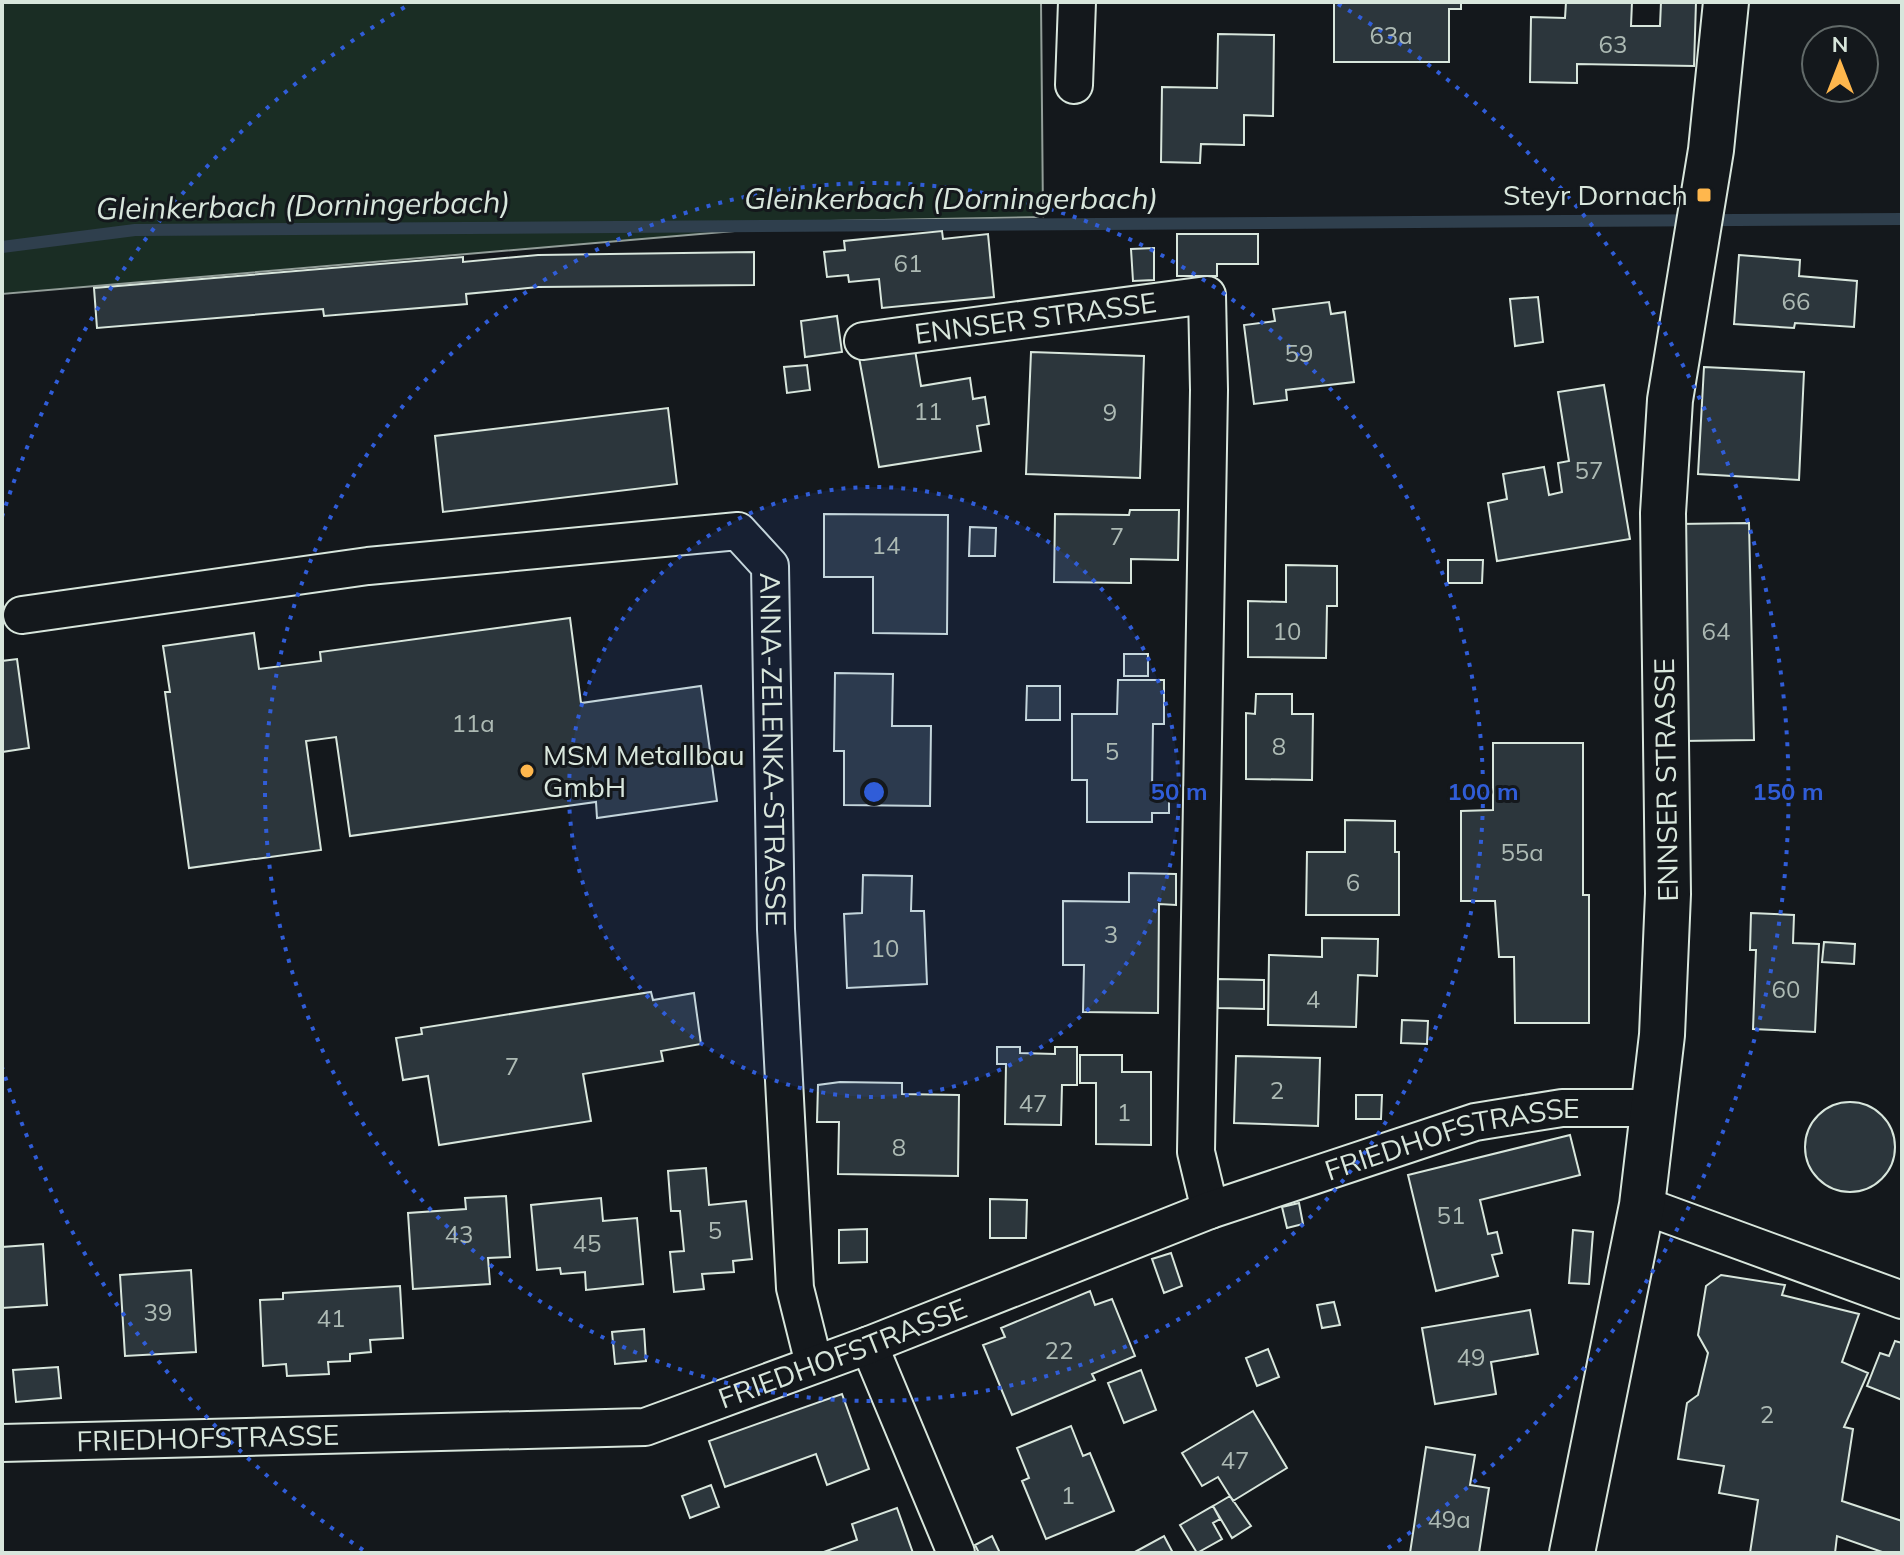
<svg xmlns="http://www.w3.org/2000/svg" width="1904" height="1555" font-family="Mulish,sans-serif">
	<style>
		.green { fill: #1a2d24; stroke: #939e99; stroke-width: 2 }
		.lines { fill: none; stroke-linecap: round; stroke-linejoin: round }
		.stream { stroke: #2f3f4d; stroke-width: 12 }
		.building { fill: #2c363c; stroke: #d8e6dc; stroke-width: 2 }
		.street-casing { stroke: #d8e6dc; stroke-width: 40 }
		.secondary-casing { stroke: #d8e6dc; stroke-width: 48 }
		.street { stroke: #14181c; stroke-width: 36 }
		.secondary { stroke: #14181c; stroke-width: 44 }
		.ring { fill: none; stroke: #305dd8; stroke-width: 4; stroke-dasharray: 4 8 }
		.poi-dot { fill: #ffb74d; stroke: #14181c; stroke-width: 3 }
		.labels { text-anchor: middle; stroke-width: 6; stroke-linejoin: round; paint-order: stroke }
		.number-label { font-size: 24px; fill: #adbab4 }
		.poi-label { font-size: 28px; fill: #d8e6dc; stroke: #14181c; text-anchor: end }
		.street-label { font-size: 28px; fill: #d8e6dc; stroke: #14181c }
		.water-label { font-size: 30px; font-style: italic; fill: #d8e6dc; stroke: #14181c }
		.centre { fill: #305dd8; stroke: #14181c; stroke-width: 4 }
		.ring-label { font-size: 24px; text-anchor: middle; font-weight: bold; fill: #305dd8; stroke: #14181c; stroke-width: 6; stroke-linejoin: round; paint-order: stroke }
	</style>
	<rect width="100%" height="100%" fill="#14181c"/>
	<path class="green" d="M2 2H1041L1043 217 776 222 769 228 2 294Z"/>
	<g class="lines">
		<path class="stream" d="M2 247 135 230 1902 219"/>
	</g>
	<path class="building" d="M1334 2H1461V9H1449V62H1334Z
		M1566 2H1632L1631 26H1660L1661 2H1696L1694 66 1577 64V83L1530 82 1531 17 1565 18Z
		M1218 34 1274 35 1273 116 1244 115V145L1201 144 1200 163 1161 162 1162 87 1217 88Z
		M942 231 943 239 988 234 994 297 882 308 879 279 849 282 848 275 827 277 824 252 845 250 844 241Z
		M1177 234H1258V264H1217V276H1177Z
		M1154 248V280L1133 281 1131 249Z
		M754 252V285L538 287 466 294 467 304 324 316 323 309 97 328 94 288 463 257V262L538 255Z
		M1739 255 1800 260 1799 276 1857 281 1854 327 1795 323 1794 328 1734 324Z
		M1538 297 1543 342 1515 346 1510 299Z
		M1329 302 1331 314 1345 312 1354 382 1286 390 1287 400 1254 404 1244 325 1275 321 1273 309Z
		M837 316 842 352 805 357 801 321Z
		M914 344 921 386 970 378 973 399 985 397 989 424 977 426 981 451 879 467 858 352Z
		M1031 352 1144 356 1140 478 1026 474Z
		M807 365 810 390 787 393 784 367Z
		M1704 367 1804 372 1799 480 1698 474Z
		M1604 385 1630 539 1497 561 1488 503 1507 499 1503 474 1544 467 1549 495 1562 492 1558 463 1569 461 1558 392Z
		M668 408 677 484 443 512 435 436Z
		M1130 510H1179L1178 560 1131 559V583L1054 582 1055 514 1129 515Z
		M824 514 948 515 947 634 873 633V577H824Z
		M1749 523 1754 740 1682 741 1677 524Z
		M970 527 996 528 995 556H969Z
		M1448 560H1483L1482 583H1448Z
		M1286 565 1337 566V606H1327L1326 658 1248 657V601L1286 602Z
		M570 618 581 703 701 686 717 801 597 818 596 802 350 836 336 737 306 741 321 850 189 868 165 692H170L163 646 254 633 259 669 321 661 320 652Z
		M1124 654H1148V676H1124Z
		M17 659 29 748 2 752V661Z
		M835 673 893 674 892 726H931L930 806 844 805V751H834Z
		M1118 680H1164V724H1153L1152 789H1169V813H1152V822H1087V780H1072V714H1117Z
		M1027 686H1060V720H1026Z
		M1256 694H1292V714H1313L1312 780 1246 779V713L1255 714Z
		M1493 743H1583V895H1589V1023H1515L1514 957H1499L1495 901H1461V811L1493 810Z
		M1345 820 1395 821V852H1399V915H1306L1307 852H1345Z
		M1129 873 1176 874V905L1159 904 1158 1013 1083 1012 1084 965H1063V901L1129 902Z
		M863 875 912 876 911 911H924L927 984 847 988 844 914 862 913Z
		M1751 913 1794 915 1793 943 1819 944 1815 1032 1753 1029 1756 950H1750Z
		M1322 938 1378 939 1377 976 1358 975 1356 1027 1268 1025 1269 955 1322 957Z
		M1824 942 1855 944 1854 964 1822 962Z
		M1218 979 1264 980V1009L1218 1008Z
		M651 992 653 1000 694 993 701 1044 661 1051 663 1061 583 1074 591 1121 439 1145 428 1076 403 1080 396 1038 422 1034 421 1028Z
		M1402 1020 1428 1021 1427 1044 1401 1043Z
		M997 1047H1020V1053L1055 1054V1047H1077V1085H1062L1061 1125 1005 1124 1006 1064H997Z
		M1080 1055H1122V1072H1151V1145L1096 1144V1083H1080Z
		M1236 1056 1320 1058 1318 1126 1234 1123Z
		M840 1082 902 1083V1094L959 1095 958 1176 838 1174 839 1122H817L818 1085Z
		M1356 1095H1382L1381 1119H1356Z
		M1805 1147a45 45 0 1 1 90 0a45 45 0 1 1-90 0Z
		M1570 1135 1580 1175 1480 1200 1488 1234 1497 1232 1502 1253 1492 1255 1498 1276 1436 1291 1408 1175Z
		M706 1168 709 1205 746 1201 752 1259 733 1261 734 1272 702 1274 704 1289 674 1292 670 1252 684 1251 680 1211H671L668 1171Z
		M506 1196 510 1257 488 1258 490 1284 413 1289 408 1213 466 1209 465 1198Z
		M601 1198 603 1221 637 1218 643 1284 586 1290 585 1272 561 1274 560 1268 537 1270 531 1205Z
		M990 1199 1027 1200 1026 1238H990Z
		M1299 1203 1303 1224 1287 1228 1282 1207Z
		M867 1229V1262L839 1263V1230Z
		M1573 1230 1593 1232 1589 1284 1569 1283Z
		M43 1244 47 1305 2 1308V1247Z
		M1171 1253 1182 1286 1164 1293 1152 1259Z
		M191 1270 196 1352 125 1356 120 1275Z
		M1721 1275 1785 1285 1782 1295 1859 1314 1842 1362 1868 1373 1844 1427 1853 1429 1842 1501 1902 1521V1553H1885L1837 1536 1835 1553H1750L1758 1500 1719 1493 1724 1466 1678 1459 1687 1403 1698 1395 1708 1353 1698 1335 1706 1286Z
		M400 1286 403 1338 370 1340 371 1352 350 1354V1361L328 1362 329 1374 287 1376 286 1364 263 1366 260 1300 283 1299V1293Z
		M1090 1291 1095 1305 1112 1299 1135 1356 1092 1374 1095 1380 1012 1415 983 1345 1005 1337 1001 1328Z
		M1334 1302 1340 1325 1322 1328 1317 1305Z
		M1530 1310 1538 1354 1491 1362 1496 1394 1435 1404 1422 1328Z
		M644 1329 646 1361 615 1364 612 1332Z
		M1895 1341 1902 1343V1400L1867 1386 1880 1353 1889 1356Z
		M1268 1349 1279 1377 1257 1386 1246 1358Z
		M58 1367 61 1398 16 1402 13 1370Z
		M1141 1370 1156 1410 1124 1423 1108 1383Z
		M842 1394 869 1469 827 1485 816 1454 725 1487 709 1441Z
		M1253 1411 1287 1468 1233 1501 1218 1477 1202 1486 1182 1453Z
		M1071 1426 1083 1456 1090 1453 1114 1511 1046 1539 1022 1481 1029 1478 1017 1448Z
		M1426 1447 1475 1455 1470 1485 1489 1488 1479 1553H1410Z
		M711 1485 719 1507 690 1518 682 1496Z
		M1230 1496 1251 1526 1232 1538 1213 1506Z
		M1213 1506 1220 1519 1213 1523 1222 1539 1197 1553 1180 1525Z
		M897 1508 913 1553H821L857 1540 852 1524Z
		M992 1536 1000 1553H979L975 1545Z
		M1164 1536 1173 1553H1133Z"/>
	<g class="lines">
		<g class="street-casing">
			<g id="street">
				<path d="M1074 85 1077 2"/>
				<path id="s1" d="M863 341 1207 295 1209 390 1196 1152 1210 1210"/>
				<path id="s2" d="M22 615 368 566 738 531 770 566 776 929 795 1288 814 1364"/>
				<path d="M1642 1205 1902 1300"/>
				<path d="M869 1345 956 1553"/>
				<path id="s3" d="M2 1443 645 1427 869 1345 1210 1210 1475 1122 1562 1108H1653"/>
			</g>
		</g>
		<g class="secondary-casing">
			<path id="secondary" d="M1572 1553 1642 1205 1662 1035 1668 894 1663 513 1670 400 1711 150 1726 2"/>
		</g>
		<use href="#street" class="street"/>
		<use href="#secondary" class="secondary"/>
	</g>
	<circle cx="874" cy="792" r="305" fill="#305dd8" fill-opacity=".12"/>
	<g class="ring">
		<circle cx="874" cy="792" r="305"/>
		<circle cx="874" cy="792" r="609"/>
		<path d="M363 1550A914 914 0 0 1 2 1067M2 517A914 914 0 0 1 410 4M1338 4A914 914 0 0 1 1385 1550"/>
	</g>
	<g class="poi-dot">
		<rect x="1696" y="187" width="16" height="16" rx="4"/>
		<circle cx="527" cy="771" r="8"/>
	</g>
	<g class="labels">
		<g class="number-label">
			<text x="1391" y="44">63a</text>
			<text x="1613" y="53">63</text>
			<text x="908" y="272">61</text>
			<text x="1796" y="310">66</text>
			<text x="1299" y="362">59</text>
			<text x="928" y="420">11</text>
			<text x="1110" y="421">9</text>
			<text x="1589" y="479">57</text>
			<text x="1117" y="545">7</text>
			<text x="886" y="554">14</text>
			<text x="1287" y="640">10</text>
			<text x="1716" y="640">64</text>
			<text x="473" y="732">11a</text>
			<text x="1279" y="755">8</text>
			<text x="1112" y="760">5</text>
			<text x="1522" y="861">55a</text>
			<text x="1353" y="891">6</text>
			<text x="1111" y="943">3</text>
			<text x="885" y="957">10</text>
			<text x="1786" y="998">60</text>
			<text x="1313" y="1008">4</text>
			<text x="512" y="1075">7</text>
			<text x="1277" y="1099">2</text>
			<text x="1033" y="1112">47</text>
			<text x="1124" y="1121">1</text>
			<text x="899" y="1156">8</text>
			<text x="1451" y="1224">51</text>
			<text x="715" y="1239">5</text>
			<text x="459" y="1243">43</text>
			<text x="587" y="1252">45</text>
			<text x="158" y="1321">39</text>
			<text x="331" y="1327">41</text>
			<text x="1059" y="1359">22</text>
			<text x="1471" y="1366">49</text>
			<text x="1767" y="1423">2</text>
			<text x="1235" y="1469">47</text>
			<text x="1068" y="1504">1</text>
			<text x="1449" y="1528">49a</text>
		</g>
		<g class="poi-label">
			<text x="1688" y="205">Steyr Dornach</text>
			<text x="543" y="765" text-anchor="start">MSM Metallbau<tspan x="543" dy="32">GmbH</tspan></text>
		</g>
		<g class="street-label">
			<text dy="10" stroke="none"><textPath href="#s1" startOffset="174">ENNSER STRASSE</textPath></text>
			<text dy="10" stroke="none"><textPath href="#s2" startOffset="952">ANNA-ZELENKA-STRASSE</textPath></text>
			<text transform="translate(1666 780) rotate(-91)" y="10">ENNSER STRASSE</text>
			<text dy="10" stroke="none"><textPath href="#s3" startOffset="1502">FRIEDHOFSTRASSE</textPath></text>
			<text dy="10" stroke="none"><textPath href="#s3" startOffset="854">FRIEDHOFSTRASSE</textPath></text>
			<text dy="10" stroke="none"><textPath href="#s3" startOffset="206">FRIEDHOFSTRASSE</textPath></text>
		</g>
		<g class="water-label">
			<text x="951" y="209">Gleinkerbach (Dorningerbach)</text>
			<text transform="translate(303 206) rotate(-1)" y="10">Gleinkerbach (Dorningerbach)</text>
		</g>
	</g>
	<circle cx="874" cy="792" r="12" class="centre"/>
	<g class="ring-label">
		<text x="1179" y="800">50 m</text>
		<text x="1483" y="800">100 m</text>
		<text x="1788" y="800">150 m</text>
	</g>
	<rect width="1904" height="1555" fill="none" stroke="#d8e6dc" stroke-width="8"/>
	<g transform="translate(1840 64)"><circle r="38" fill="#14181c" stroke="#626a69" stroke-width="2"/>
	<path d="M0-6L14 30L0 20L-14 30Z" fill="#ffb74d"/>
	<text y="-12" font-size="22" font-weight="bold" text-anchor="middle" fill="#d8e6dc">N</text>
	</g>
</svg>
